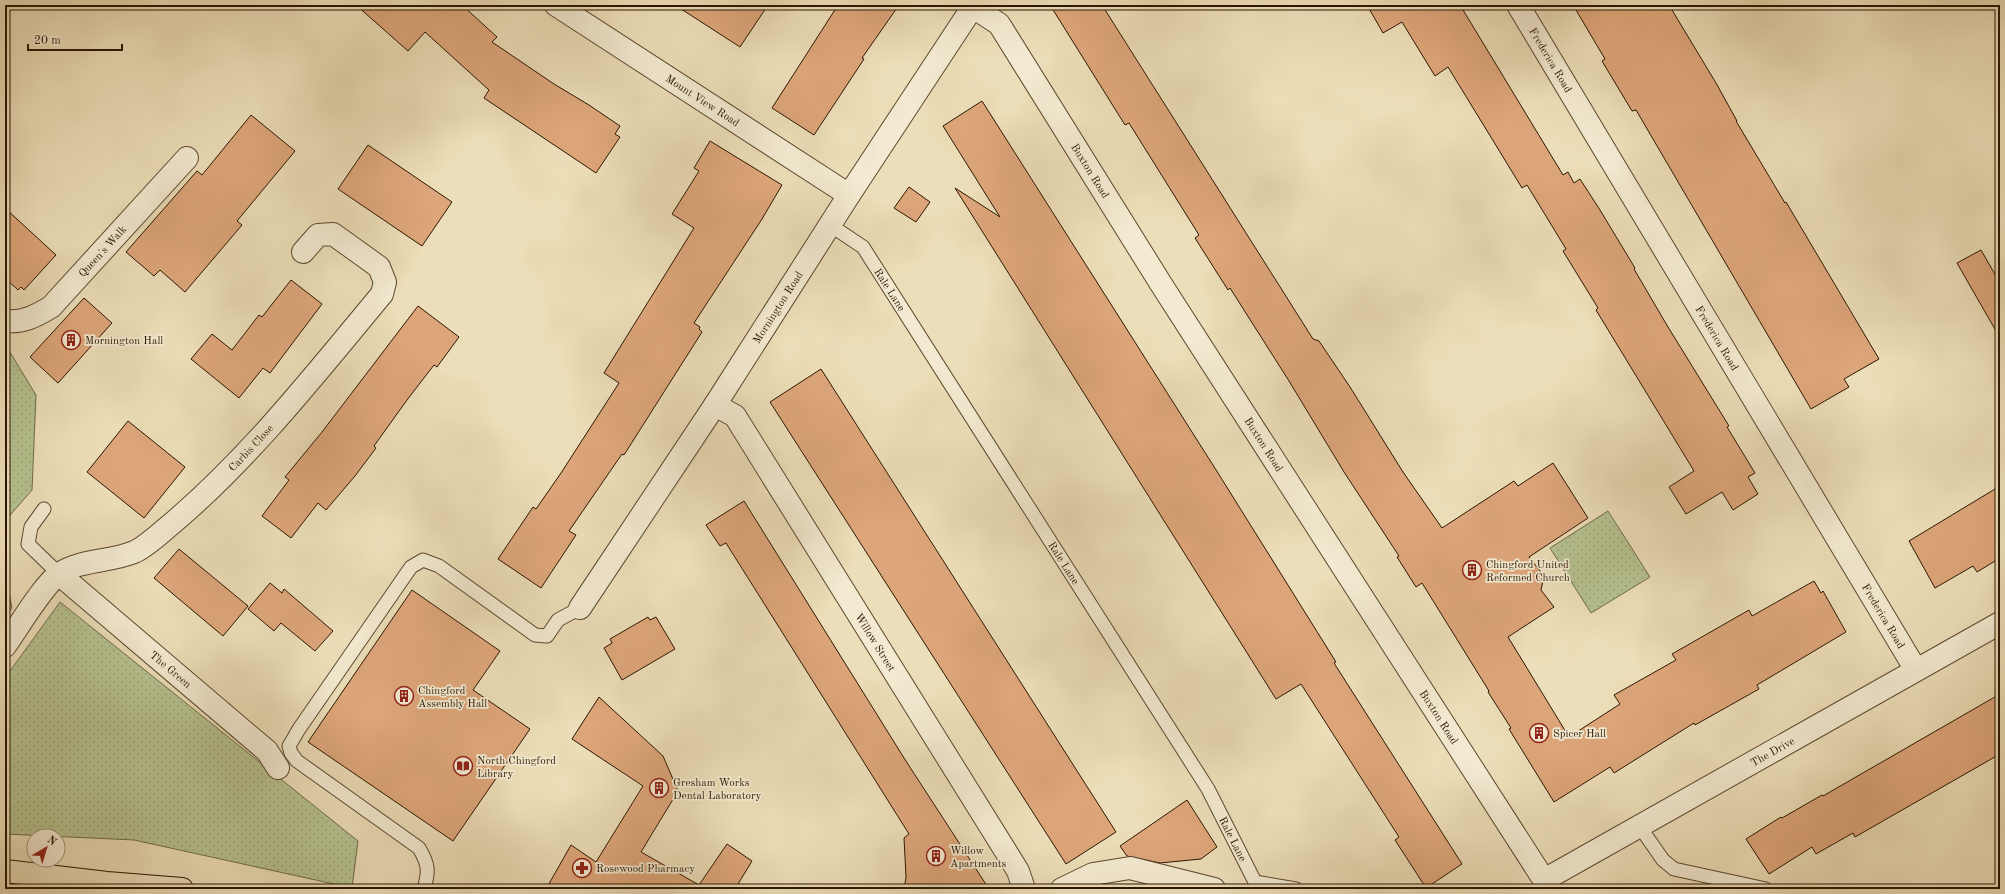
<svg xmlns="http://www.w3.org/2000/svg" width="2005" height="894" font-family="'Old Standard TT',serif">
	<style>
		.grass { fill: url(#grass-dots); stroke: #706c48 }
		.cemetery { fill: url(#cemetery-stones); stroke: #706c48 }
		.building { fill: #dda67a; stroke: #2b1601 }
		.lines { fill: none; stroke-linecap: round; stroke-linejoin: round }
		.service-casing { stroke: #5b482f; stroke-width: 15 }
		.minor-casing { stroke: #5b482f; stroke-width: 24 }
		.primary-casing { stroke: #2b1601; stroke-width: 24 }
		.service { stroke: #f3ead1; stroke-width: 13 }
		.minor { stroke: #f3ead1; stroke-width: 22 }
		.primary { stroke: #ecdeb8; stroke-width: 22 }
		.labels { text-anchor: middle; stroke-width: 3.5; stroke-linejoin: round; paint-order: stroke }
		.street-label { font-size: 11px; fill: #2b1601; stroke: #f3ead1 }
		.poi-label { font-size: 11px; fill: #2b1601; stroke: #f3ead1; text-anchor: start }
	</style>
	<defs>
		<pattern id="grass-dots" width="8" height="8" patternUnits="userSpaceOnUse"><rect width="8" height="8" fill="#b6c290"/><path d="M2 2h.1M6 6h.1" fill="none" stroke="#9da67a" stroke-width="1.8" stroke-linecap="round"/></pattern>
		<pattern id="cemetery-stones" width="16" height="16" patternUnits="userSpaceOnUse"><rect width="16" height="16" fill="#b6c290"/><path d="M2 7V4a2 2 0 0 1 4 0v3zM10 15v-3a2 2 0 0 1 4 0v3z" fill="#9da67a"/></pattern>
	</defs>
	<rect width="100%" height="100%" fill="#ecdeb8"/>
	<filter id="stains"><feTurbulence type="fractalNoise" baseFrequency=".005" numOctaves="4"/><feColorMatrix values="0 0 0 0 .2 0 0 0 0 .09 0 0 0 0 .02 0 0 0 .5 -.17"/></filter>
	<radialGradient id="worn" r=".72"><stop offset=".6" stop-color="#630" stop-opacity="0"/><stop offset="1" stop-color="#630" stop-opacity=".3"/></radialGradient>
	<path class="grass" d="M5 344 36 395 32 490 5 521Z
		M1608 511 1650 577 1591 613 1550 548Z
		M60 602 358 841 352 888 134 840 5 834V678Z"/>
	<path class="cemetery" d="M5 572 12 608 5 618Z"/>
	<path class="building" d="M356 5H462L497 37 492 42 554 84 589 105 620 126 615 134 620 137 596 173 484 98 489 90 425 32 408 51Z
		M675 5H768L740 47Z
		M838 5H899L862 58 864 59 814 135 772 108Z
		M1050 5H1102L1313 339 1319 341 1350 387 1403 472 1442 528 1514 481 1518 486 1553 463 1588 518 1529 557 1544 576 1541 590 1554 607 1508 637 1569 737 1620 704 1614 695 1676 660 1672 654 1749 610 1752 616 1814 581 1821 593 1823 591 1846 632 1757 685 1759 689 1695 725 1694 723 1614 773 1610 767 1554 802 1509 729 1511 728 1488 692 1489 691 1422 583 1416 587 1397 557 1399 556 1344 472 1289 381 1230 288 1228 290 1195 238 1199 235 1129 123 1125 125Z
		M1367 5H1460L1563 175 1568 172 1574 183 1580 179 1600 210 1635 268 1634 269 1668 327 1729 426 1727 427 1755 473 1748 477 1758 494 1733 510 1722 492 1686 514 1669 487 1694 471 1596 310 1598 308 1563 251 1566 249 1527 185 1522 188 1448 67 1435 76 1402 22 1383 33Z
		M1573 5H1669L1716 83 1737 121H1736L1785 203 1786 202 1879 359 1844 379 1849 387 1811 409 1636 110 1632 111 1602 61 1605 59Z
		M982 101 1218 473 1336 662 1334 663 1462 864 1426 888 1395 840 1399 837 1301 684 1276 699 955 188 1000 217 943 126Z
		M251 115 295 151 237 221 242 225 185 292 160 270 154 276 126 252 197 171 202 175Z
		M710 141 782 185 762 219 694 323 700 327 699 329 702 332 624 455 622 454 569 531 576 535 541 588 498 559 533 507 536 509 561 473 619 383 604 373 694 228 672 214 699 171 694 168Z
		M368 145 452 202 422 246 338 189Z
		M909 187 930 202 916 222 894 208Z
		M5 208 56 255 24 290 21 287 18 290 5 278Z
		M1981 250 2000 283V338L1957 263Z
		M291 280 322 304 270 373 263 368 239 398 191 359 212 334 232 350 259 315 262 317Z
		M84 298 112 323 58 383 30 357Z
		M418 306 459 337 437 367 434 365 407 400 374 446 376 448 355 476 326 510 318 503 291 538 262 516 289 480 285 477 322 432Z
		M821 369 1116 832 1066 864 770 402Z
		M128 421 185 467 144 518 87 472Z
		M2000 486V558L1977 572 1973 566 1935 588 1909 541Z
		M744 501 904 758 989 889H904L906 877 904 838 909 834 726 543 720 546 706 525Z
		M179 549 248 606 223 636 154 578Z
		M270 583 282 593 284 589 333 631 315 651 281 623 274 631 248 609Z
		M412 590 500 651 473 690 530 729 453 841 308 742Z
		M648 617 650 620 656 617 675 649 622 680 604 648 612 643 610 639Z
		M2000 694V754L1855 837 1853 833 1816 854 1812 847 1769 874 1746 839 1781 817 1782 818 1822 795 1823 796Z
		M599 697 663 756 678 791 641 852 699 885 727 844 752 861 735 889H546L571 845 596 862 643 786 572 739Z
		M1187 800 1217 847 1201 859 1160 863 1127 856 1120 846Z"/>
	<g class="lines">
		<g class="service-casing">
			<g id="service">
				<path id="s1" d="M830 225 863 247 1208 789 1255 882 1296 889"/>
				<path d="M44 509 31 527 28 544 59 574"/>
				<path d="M1640 827 1663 860 1674 869 1766 889"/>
				<path d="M424 889C429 871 429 865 419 848L297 761 291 753 289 746 299 729 411 567 423 560 439 566 535 635 547 636 558 620 580 608"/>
			</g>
		</g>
		<g class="minor-casing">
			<g id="minor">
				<path id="s2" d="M556 5 849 195"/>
				<path id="s3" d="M1518 5 1916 670"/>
				<path id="s4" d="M973 7 999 24 1161 284 1544 880 1548 889"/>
				<path id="s5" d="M5 321C23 323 36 316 51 307L187 158"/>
				<path id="s6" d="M715 405 735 416 1018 871 1024 889"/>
				<path id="s7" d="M59 574 267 751 278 768"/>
				<path id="s8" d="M580 608 715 405 849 195 974 5"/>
				<path id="s9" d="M5 646C18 628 43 585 59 574 81 559 111 562 134 552 145 548 165 529 175 521 253 454 317 372 382 294L385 282 379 267 333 234 318 235 303 252"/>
				<path id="s10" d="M1544 880 2000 623"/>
				<path d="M1062 889 1093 874 1130 868 1214 889"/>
			</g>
		</g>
		<g class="primary-casing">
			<path id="primary" d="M5 871 107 883 182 889"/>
		</g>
		<use href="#service" class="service"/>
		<use href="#minor" class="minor"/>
		<use href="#primary" class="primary"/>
	</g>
	<defs>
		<g id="building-ring" transform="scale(1)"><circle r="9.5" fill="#f3ead1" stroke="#8f2418" stroke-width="1.5"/><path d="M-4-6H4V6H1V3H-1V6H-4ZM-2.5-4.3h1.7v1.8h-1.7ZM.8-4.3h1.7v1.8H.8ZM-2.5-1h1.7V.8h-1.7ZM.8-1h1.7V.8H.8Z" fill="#8f2418"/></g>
		<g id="library-ring" transform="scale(1)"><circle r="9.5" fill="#f3ead1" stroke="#8f2418" stroke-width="1.5"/><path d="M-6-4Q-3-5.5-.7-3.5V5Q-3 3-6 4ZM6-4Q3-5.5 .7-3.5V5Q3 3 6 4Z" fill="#8f2418"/></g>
		<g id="pharmacy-ring" transform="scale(1)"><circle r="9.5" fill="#f3ead1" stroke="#8f2418" stroke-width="1.5"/><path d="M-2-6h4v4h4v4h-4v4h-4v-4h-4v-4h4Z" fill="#8f2418"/></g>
	</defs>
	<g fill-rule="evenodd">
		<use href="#building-ring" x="71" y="340"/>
		<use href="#building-ring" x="1472" y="570"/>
		<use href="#building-ring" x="404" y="696"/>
		<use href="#building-ring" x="1539" y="733"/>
		<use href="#library-ring" x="463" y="766"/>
		<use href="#building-ring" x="659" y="788"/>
		<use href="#building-ring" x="936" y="856"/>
		<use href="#pharmacy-ring" x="582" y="868"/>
	</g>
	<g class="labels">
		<g class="street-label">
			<text dy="4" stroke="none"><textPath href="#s3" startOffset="64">Frederica Road</textPath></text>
			<text dy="4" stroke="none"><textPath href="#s2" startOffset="175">Mount View Road</textPath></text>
			<text dy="4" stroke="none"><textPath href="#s4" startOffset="204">Buxton Road</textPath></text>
			<text dy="4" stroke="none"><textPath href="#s5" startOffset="125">Queen's Walk</textPath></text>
			<text dy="4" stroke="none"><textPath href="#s1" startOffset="90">Rale Lane</textPath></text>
			<text dy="4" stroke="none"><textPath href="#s8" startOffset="360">Mornington Road</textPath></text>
			<text dy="4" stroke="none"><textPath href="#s3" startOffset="388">Frederica Road</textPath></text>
			<text dy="4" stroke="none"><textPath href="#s4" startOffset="528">Buxton Road</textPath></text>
			<text dy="4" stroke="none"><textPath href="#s9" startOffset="326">Carbis Close</textPath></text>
			<text dy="4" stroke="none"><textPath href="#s1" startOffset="414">Rale Lane</textPath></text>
			<text dy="4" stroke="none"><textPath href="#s3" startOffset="712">Frederica Road</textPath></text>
			<text dy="4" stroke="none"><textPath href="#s6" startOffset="289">Willow Street</textPath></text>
			<text dy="4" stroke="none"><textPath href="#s7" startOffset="147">The Green</textPath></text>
			<text dy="4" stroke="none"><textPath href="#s4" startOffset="852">Buxton Road</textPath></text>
			<text dy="4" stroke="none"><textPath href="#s10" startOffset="262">The Drive</textPath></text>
			<text dy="4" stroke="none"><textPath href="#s1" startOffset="738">Rale Lane</textPath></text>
		</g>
		<g class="poi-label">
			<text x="85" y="344">Mornington Hall</text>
			<text x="1486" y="568">Chingford United<tspan x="1486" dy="13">Reformed Church</tspan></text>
			<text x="418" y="694">Chingford<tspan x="418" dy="13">Assembly Hall</tspan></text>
			<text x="1553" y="737">Spicer Hall</text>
			<text x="477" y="764">North Chingford<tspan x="477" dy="13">Library</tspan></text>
			<text x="673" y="786">Gresham Works<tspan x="673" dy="13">Dental Laboratory</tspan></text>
			<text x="950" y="854">Willow<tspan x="950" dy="13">Apartments</tspan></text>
			<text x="596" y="872">Rosewood Pharmacy</text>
		</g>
	</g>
	<rect width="2005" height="894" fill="none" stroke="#ecdeb8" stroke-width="20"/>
	<rect x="6" y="6" width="1993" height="882" fill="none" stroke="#2b1601" stroke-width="2"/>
	<rect x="10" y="10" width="1985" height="874" fill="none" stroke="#2b1601"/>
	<g transform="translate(46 848) rotate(38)"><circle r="19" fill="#f3ead1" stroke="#a3957e"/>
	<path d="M0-3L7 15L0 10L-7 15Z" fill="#8f2418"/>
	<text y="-6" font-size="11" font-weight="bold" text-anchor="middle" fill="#2b1601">N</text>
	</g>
	<path d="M28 44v6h94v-6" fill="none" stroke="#2b1601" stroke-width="2"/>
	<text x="34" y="44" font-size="12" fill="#2b1601" stroke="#f3ead1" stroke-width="3" paint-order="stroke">20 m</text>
	<rect width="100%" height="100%" filter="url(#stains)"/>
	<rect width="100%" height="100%" fill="url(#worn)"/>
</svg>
